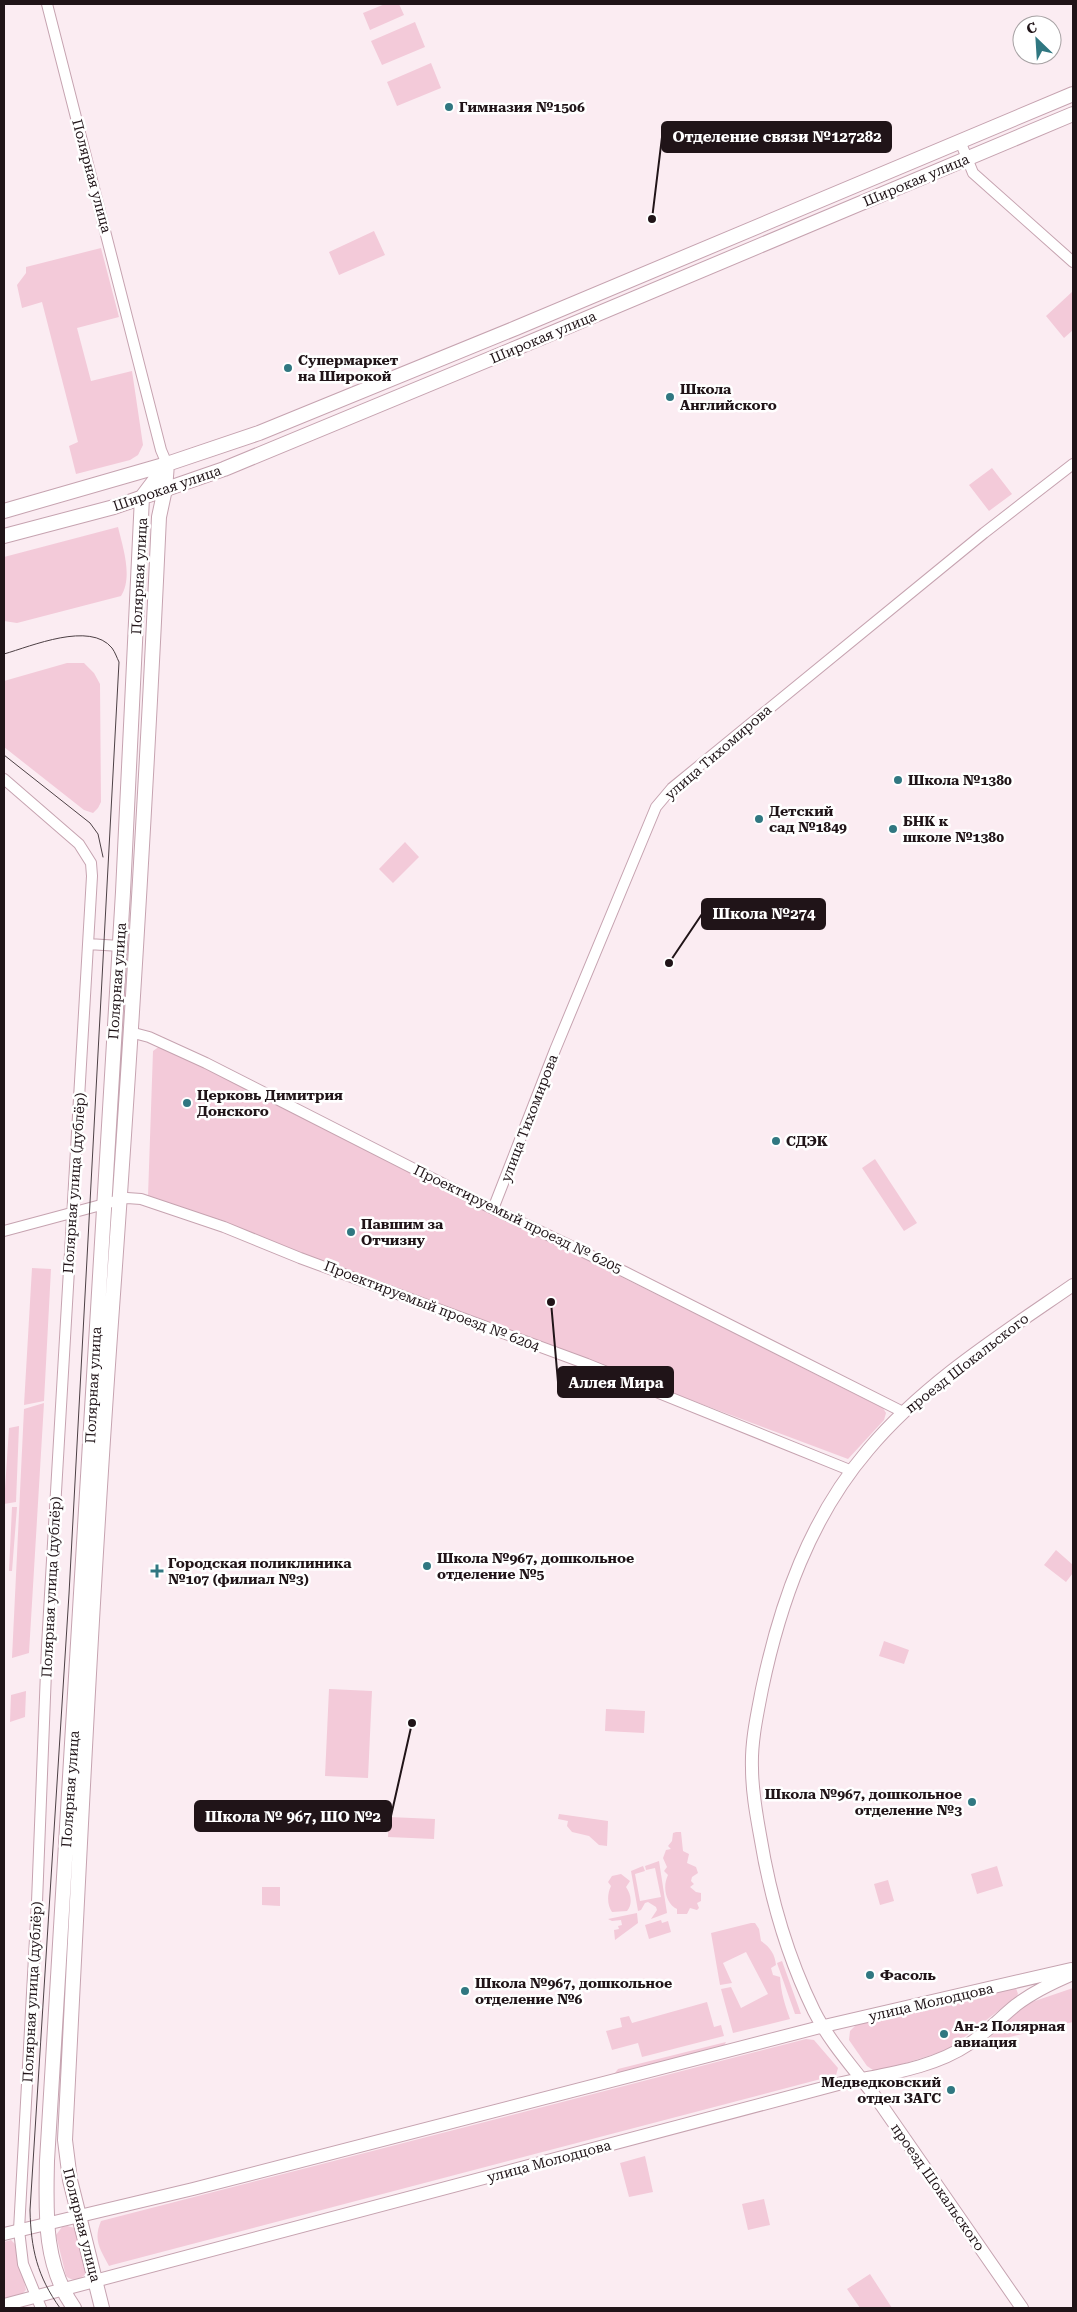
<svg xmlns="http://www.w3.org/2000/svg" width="1077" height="2312" font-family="'Roboto Serif',serif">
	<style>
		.green { fill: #f3cad9 }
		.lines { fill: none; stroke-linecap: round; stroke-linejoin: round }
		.minor-casing { stroke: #c6a3b0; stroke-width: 12 }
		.tertiary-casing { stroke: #c6a3b0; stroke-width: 14 }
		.secondary-casing { stroke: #c6a3b0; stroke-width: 16 }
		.minor { stroke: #fff; stroke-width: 10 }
		.tertiary { stroke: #fff; stroke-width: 12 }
		.secondary { stroke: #fff; stroke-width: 14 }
		.tram { stroke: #4d4045; stroke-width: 1 }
		.poi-dot { fill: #307781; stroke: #fff; stroke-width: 2 }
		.labels { text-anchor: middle; stroke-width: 5; stroke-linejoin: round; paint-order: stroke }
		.poi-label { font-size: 14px; font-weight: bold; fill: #201418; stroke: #fff; text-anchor: start }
		.street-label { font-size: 14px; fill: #201418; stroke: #fff }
		.leader { fill: none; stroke: #201418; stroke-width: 2 }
		.callout-dot { fill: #201418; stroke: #fff; stroke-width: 2 }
		.callout { fill: #201418; stroke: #201418; stroke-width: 2 }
		.callout-label { font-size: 15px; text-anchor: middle; font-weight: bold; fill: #fff }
	</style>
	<rect width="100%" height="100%" fill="#fbecf2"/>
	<path class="green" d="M385 4H399L404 15 370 30 363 13Z
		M415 22 425 47 382 65 371 41Z
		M431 63 441 88 397 106 387 82Z
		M374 231 385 255 339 275 329 252Z
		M101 248 119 317 77 328 91 381 132 371 143 445 138 455 130 460 76 474 69 446 78 442 42 302 22 308 17 285 26 273V267Z
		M1073 291V330L1064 338 1046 316Z
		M992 468 1012 494 989 511 969 485Z
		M118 527C123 548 133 577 121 596L17 623 4 621V557Z
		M67 663H84L94 673 100 684 101 802 98 808 93 813 84 810 4 747V681Z
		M405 842 419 857 393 883 379 869Z
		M160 1046 883 1408 886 1413 884 1420 848 1459 148 1196 153 1051Z
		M875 1159 917 1223 904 1231 862 1168Z
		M32 1268 51 1269 44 1401 24 1405Z
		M44 1403 29 1653 12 1658 24 1409Z
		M19 1426 16 1502 4 1504 9 1428Z
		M12 1507H17L12 1571H9Z
		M1056 1550 1073 1565V1573L1066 1582 1044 1565Z
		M884 1641 909 1650 904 1664 879 1656Z
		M329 1689 372 1691 368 1778 325 1776Z
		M26 1691 25 1717 10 1722 11 1695Z
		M606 1709 645 1711 644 1733 605 1731Z
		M559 1814 608 1821 607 1846 599 1845 589 1836 572 1832 567 1826 568 1821 558 1819Z
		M389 1817 435 1819 434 1839 388 1837Z
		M676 1832H681L683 1851 689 1854 687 1863 696 1867 698 1873 692 1877 691 1881 694 1884 690 1887 696 1892 701 1893V1901L697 1903 699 1908 697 1910 690 1908 687 1914H677V1909C666 1904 662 1887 668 1875L664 1871 667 1867 663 1858 666 1850 671 1849 668 1846 672 1841 673 1833Z
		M659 1861 667 1913 651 1919 657 1910 656 1907 648 1902 645 1903 641 1910 638 1911 631 1871 643 1866 645 1871 635 1874 640 1901 661 1897 655 1868 646 1870 645 1866Z
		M997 1866 1003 1886 977 1894 971 1874Z
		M621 1874 630 1881 626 1887C631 1894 633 1904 627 1911L612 1912C607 1905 607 1894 611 1886L608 1882 612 1876Z
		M888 1880 894 1901 880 1905 874 1884Z
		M262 1887H280V1906L262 1905Z
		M637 1913 638 1923 615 1940 614 1930 619 1929 618 1926 622 1925 621 1920 612 1921 608 1919Z
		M661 1920 662 1923 668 1921 671 1932 649 1939 645 1925Z
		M751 1923H755L759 1929 761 1941C770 1947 775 1954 776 1965L771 1968 773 1975 780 1977C781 1993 785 2005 790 2019L733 2033 721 1989 731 1987 741 2008 768 1994 746 1952 723 1963 732 1983 720 1985 711 1933Z
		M782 1961 801 2014H795L778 1966 777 1963Z
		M1012 1987 1016 1988 1018 1994 1016 1997 953 2046 941 2052 880 2071 873 2070 867 2066 849 2040 850 2031 858 2023Z
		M1073 1988V2022L984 2043 1026 2004Z
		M707 2002 714 2027 721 2025 724 2036 642 2057 638 2043 612 2050 606 2031 622 2027 620 2018 629 2016 632 2023Z
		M806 2039 814 2040 838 2068 836 2075 112 2265 109 2266C100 2249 93 2240 101 2221Z
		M726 2042 724 2046 618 2074 615 2073 618 2069Z
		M645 2156 653 2192 629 2197 620 2163Z
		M764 2199 770 2225 748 2230 742 2204Z
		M67 2226 75 2228 87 2273C80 2279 74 2283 66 2276L56 2235 62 2227Z
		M11 2240 16 2245 26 2290 21 2295 4 2299V2242Z
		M870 2274 892 2308H860L847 2289Z"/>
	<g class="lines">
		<g class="minor-casing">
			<path id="minor" d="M47 4 161 450 167 464
				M960 141 973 173 1073 262
				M4 779 79 844 91 863 92 876 47 1646 37 1902 19 2230 23 2264 41 2308
				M88 944 120 946
				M130 1032 149 1037 206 1063 481 1203 625 1272 903 1412
				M493 1209 555 1050 656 807 672 788 984 533 1073 464
				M4 1231 127 1198 141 1199 224 1227 300 1258 587 1364 852 1471"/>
		</g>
		<g class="tertiary-casing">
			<path id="tertiary" d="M4 2234 193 2189 824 2026 1071 1969
				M4 2305 842 2083C884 2074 932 2069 969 2044 986 2033 1000 2018 1016 2005 1033 1992 1054 1982 1073 1974
				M1022 2308C975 2241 929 2173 882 2106 860 2075 831 2045 814 2011 787 1956 770 1896 760 1835 756 1813 752 1791 752 1768 751 1742 757 1715 762 1689 780 1603 810 1518 868 1450 924 1383 1002 1334 1073 1285"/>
		</g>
		<g class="secondary-casing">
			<path id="secondary" d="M4 511 167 464 259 433 516 328 1073 94
				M4 536 114 507 224 469 526 344 1073 114
				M74 2308C43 2264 46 2212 47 2161L123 892 142 497 167 464
				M102 2308 70 2180 65 2140C79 1862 92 1585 112 1308 131 1044 147 780 159 517L165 489 167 464"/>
		</g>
		<use href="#minor" class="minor"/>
		<use href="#tertiary" class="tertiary"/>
		<use href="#secondary" class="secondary"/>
		<path class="tram" d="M4 654C32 646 90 621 112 648 115 652 117 658 119 662L69 1594 30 2210C31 2249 37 2276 60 2308
			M4 755 90 823 98 834 103 857"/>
	</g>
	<g class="poi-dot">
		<circle cx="449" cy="107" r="5"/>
		<circle cx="288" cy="368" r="5"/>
		<circle cx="670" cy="397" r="5"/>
		<circle cx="898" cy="780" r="5"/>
		<circle cx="759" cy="819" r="5"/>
		<circle cx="893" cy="829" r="5"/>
		<circle cx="187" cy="1103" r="5"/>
		<circle cx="776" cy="1141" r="5"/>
		<circle cx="351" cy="1232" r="5"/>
		<circle cx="427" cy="1566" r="5"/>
		<path d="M154.5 1563.5h5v5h5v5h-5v5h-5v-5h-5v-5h5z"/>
		<circle cx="972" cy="1802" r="5"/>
		<circle cx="870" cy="1975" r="5"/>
		<circle cx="465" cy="1991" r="5"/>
		<circle cx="944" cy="2034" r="5"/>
		<circle cx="951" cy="2090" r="5"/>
	</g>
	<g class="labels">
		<g class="poi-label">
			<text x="459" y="112">Гимназия №1506</text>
			<text x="298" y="365">Супермаркет<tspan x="298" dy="16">на Широкой</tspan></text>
			<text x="680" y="394">Школа<tspan x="680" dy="16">Английского</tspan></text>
			<text x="908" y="785">Школа №1380</text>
			<text x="769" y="816">Детский<tspan x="769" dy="16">сад №1849</tspan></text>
			<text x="903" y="826">БНК к<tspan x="903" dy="16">школе №1380</tspan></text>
			<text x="197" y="1100">Церковь Димитрия<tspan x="197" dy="16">Донского</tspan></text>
			<text x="786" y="1146">СДЭК</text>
			<text x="361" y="1229">Павшим за<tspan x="361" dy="16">Отчизну</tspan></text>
			<text x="437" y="1563">Школа №967, дошкольное<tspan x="437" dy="16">отделение №5</tspan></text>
			<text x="168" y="1568">Городская поликлиника<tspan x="168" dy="16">№107 (филиал №3)</tspan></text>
			<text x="962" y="1799" text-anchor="end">Школа №967, дошкольное<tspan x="962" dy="16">отделение №3</tspan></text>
			<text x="880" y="1980">Фасоль</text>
			<text x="475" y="1988">Школа №967, дошкольное<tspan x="475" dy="16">отделение №6</tspan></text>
			<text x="954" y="2031">Ан-2 Полярная<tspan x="954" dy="16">авиация</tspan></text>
			<text x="941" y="2087" text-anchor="end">Медведковский<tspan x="941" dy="16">отдел ЗАГС</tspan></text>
		</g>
		<g class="street-label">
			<text transform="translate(92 176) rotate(75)" y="5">Полярная улица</text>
			<text transform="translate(916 180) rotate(-23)" y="5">Широкая улица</text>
			<text transform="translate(543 337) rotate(-23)" y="5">Широкая улица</text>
			<text transform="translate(167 488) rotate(-19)" y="5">Широкая улица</text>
			<text transform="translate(139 576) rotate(-87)" y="5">Полярная улица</text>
			<text transform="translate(718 752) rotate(-41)" y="5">улица Тихомирова</text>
			<text transform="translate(117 981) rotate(-86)" y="5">Полярная улица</text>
			<text transform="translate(529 1118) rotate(-69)" y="5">улица Тихомирова</text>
			<text transform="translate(74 1183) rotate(-86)" y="5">Полярная улица (дублёр)</text>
			<text transform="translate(518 1219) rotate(26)" y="5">Проектируемый проезд № 6205</text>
			<text transform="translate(432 1306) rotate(21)" y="5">Проектируемый проезд № 6204</text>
			<text transform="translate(967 1363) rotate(-38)" y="5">проезд Шокальского</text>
			<text transform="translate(93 1385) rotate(-87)" y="5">Полярная улица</text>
			<text transform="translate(51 1587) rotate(-87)" y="5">Полярная улица (дублёр)</text>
			<text transform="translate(70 1789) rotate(-86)" y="5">Полярная улица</text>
			<text transform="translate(32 1992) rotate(-87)" y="5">Полярная улица (дублёр)</text>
			<text transform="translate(931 2002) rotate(-13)" y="5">улица Молодцова</text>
			<text transform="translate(549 2161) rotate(-15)" y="5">улица Молодцова</text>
			<text transform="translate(938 2187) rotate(55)" y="5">проезд Шокальского</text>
			<text transform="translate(82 2225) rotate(76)" y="5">Полярная улица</text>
		</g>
	</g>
	<path class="leader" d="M652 219L662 137M669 963L702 914M551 1302L558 1382M412 1723L391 1816"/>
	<g class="callout-dot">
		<circle cx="652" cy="219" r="5"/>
		<circle cx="669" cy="963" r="5"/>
		<circle cx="551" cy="1302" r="5"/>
		<circle cx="412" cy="1723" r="5"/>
	</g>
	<g class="callout">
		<rect x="662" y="122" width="229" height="30" rx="5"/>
		<rect x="702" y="899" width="123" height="30" rx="5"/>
		<rect x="558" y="1367" width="115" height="30" rx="5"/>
		<rect x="195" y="1801" width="196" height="30" rx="5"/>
	</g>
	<g class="callout-label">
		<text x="777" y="142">Отделение связи №127282</text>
		<text x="764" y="919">Школа №274</text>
		<text x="616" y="1388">Аллея Мира</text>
		<text x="293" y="1822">Школа № 967, ШО №2</text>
	</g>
	<rect width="1077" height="2312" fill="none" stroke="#201418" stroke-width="10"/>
	<g transform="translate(1037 40) rotate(335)"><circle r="24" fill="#ffffff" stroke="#a6a1a3"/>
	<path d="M0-4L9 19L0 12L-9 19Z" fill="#307781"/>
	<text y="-8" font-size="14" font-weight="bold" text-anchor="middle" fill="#201418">С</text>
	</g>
</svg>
